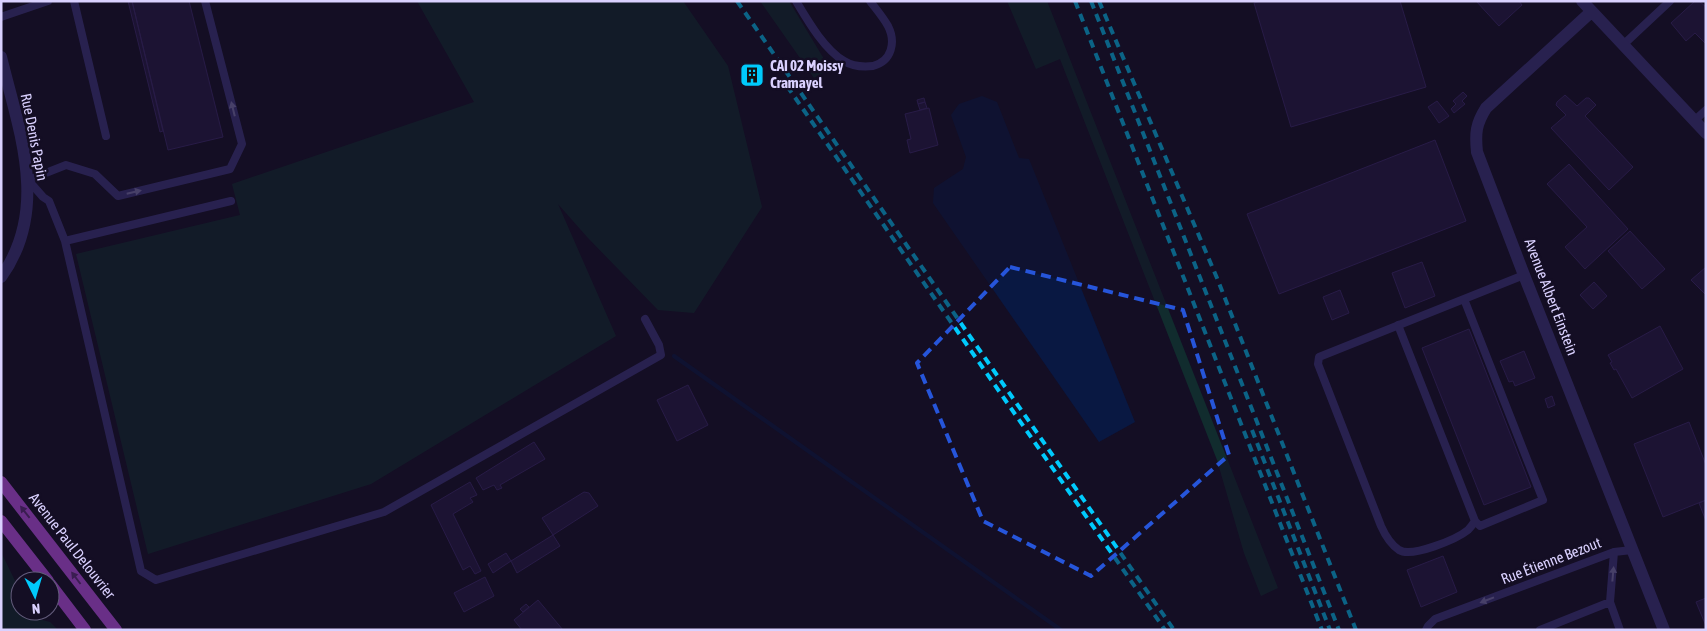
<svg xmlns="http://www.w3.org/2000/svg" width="1707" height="631" font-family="'Asap Condensed',sans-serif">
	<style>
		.green { fill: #112c2e }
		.water { fill: #091842 }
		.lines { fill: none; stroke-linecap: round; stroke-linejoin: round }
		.stream { stroke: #091842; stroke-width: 4 }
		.building { fill: #271945; stroke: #402b71 }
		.lane { stroke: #423884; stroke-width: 8 }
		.street { stroke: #423884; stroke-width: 12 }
		.primary { stroke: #d158ff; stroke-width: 12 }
		.rail { stroke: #00cafc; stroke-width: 4; stroke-dasharray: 8 6; stroke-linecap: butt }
		.oneway { fill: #867dbb }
		.oneway2 { fill: #692f87 }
		.marked { fill: none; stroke: #2655da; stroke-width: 4; stroke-dasharray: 10 6; stroke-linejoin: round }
		.labels { text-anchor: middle; stroke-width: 5; stroke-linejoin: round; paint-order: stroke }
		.poi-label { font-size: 15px; font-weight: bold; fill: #dad1ff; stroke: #140e24; text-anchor: start }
		.street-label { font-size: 15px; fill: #dad1ff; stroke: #140e24 }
	</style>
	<rect width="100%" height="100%" fill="#140e24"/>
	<path class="green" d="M417 1H683L728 66 762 207 694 313 658 310 588 238 558 204 616 336 371 484 148 554 76 254 240 215 232 184 474 102Z
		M760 1H789L830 69 814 78Z
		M1007 1H1047L1278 588 1261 596 1244 553 1217 460 1060 59 1036 69Z
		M1 552 19 589 20 614 50 622 58 630H1Z"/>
	<path class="water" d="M982 96 997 102 1019 158 1029 159 1135 422 1099 442 933 203 934 188 963 169 966 157 951 115 959 104Z"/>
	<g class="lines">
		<path class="stream" d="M674 356 1061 630"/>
	</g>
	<path class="building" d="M128 1H132L163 131 160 132Z
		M132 1H189L223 137 168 150Z
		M1261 1H1400L1426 87 1291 127 1254 3Z
		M1476 1H1519L1522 5 1499 26Z
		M1695 1H1699L1706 7V44L1695 33 1686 41 1671 23Z
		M752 64 762 81 753 86 742 70Z
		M1463 92 1467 96 1462 101 1465 104 1454 113 1451 109 1456 104 1453 101Z
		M1565 95 1577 106 1586 98H1589L1596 105 1585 116 1633 167 1609 190 1551 128 1566 115 1556 105 1557 102Z
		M924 98 925 102 918 104 917 100Z
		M1437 101 1449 116 1439 123 1428 107Z
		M925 102 927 108 920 110 918 104Z
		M929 108 938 145 910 153 907 140 911 139 905 114Z
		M1435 140 1466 221 1279 294 1247 214Z
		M1569 164 1628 229 1585 269 1565 247 1587 227 1547 184Z
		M1630 231 1665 269 1642 289 1608 251Z
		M1422 262 1435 296 1405 308 1392 273Z
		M1706 267V295L1691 280Z
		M1594 282 1607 296 1593 309 1580 295Z
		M1340 290 1349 313 1332 320 1323 297Z
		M1660 326 1683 369 1632 398 1616 369 1614 370 1610 363 1612 362 1608 355Z
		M1469 329 1531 487 1484 505 1422 348Z
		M1524 351 1535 378 1515 386 1513 381 1509 382 1500 361Z
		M688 385 708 425 677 441 657 400Z
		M1552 396 1555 405 1548 408 1545 399Z
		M1689 422 1706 465V500L1663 517 1634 444Z
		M534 442 545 459 500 485 502 488 497 490 494 485 483 490 476 478Z
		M470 482 477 495 470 498 473 502 453 514 481 571 475 574 470 566 463 570 431 505Z
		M584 492 589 493 598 506 553 535 542 518Z
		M1706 500V521L1699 503Z
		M553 535 560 546 517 573 511 561Z
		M506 553 511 561 493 573 488 564Z
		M1443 556 1457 592 1421 607 1407 570Z
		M485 577 494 596 464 612 454 593Z
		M1706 598V626L1696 602Z
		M538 600 563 630H522L514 620Z
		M526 604 529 607 523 612 520 609Z"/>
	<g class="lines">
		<path class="lane" d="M74 1 106 136
			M205 1 242 144 230 169 118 196 95 174 66 165 28 180 43 197 49 201 65 241 141 571 156 580 384 512 661 355 659 345 645 319
			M796 1C808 21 824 49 844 61 852 66 864 67 873 66 892 61 896 42 888 26 883 17 876 9 870 1
			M1 17 48 1
			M1623 45 1670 1
			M1694 121 1706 110
			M65 241 231 201
			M1398 325 1475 521 1480 526 1543 500 1464 299
			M1475 521C1473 524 1471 527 1468 530 1457 539 1412 558 1399 550 1390 544 1385 535 1381 526L1318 364 1319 357 1524 275
			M1614 552 1610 602 1620 630
			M1426 630 1428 626 1435 619 1614 552 1632 550
			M1540 630 1610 602"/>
		<path class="street" d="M1582 1 1706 133
			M1591 12 1486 108C1476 124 1475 133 1477 152L1524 275 1664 630
			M1 57C19 131 50 209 1 277"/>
		<path class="primary" d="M1 482 116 630
			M1 521 48 581
			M50 584 85 630"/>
		<path class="rail" d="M737 1 1174 630
			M1075 1 1322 630
			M1091 1 1339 630
			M1099 1 1217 278 1356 630
			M787 86 1165 630
			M1252 430 1330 630"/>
	</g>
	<defs><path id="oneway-solid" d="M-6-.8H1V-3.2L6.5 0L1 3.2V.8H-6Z" transform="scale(1.25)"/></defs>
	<g class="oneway">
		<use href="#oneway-solid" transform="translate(233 109) rotate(-104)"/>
		<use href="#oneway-solid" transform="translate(134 192) rotate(-13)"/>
		<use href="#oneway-solid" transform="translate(1613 574) rotate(-85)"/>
		<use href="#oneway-solid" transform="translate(1487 600) rotate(159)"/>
	</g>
	<g class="oneway2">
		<use href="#oneway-solid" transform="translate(25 512) rotate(-128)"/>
		<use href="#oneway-solid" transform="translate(76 578) rotate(-127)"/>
	</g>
	<path d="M0 0H1707V631H0ZM1010 267 1183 310 1229 455 1091 576 983 521 917 363Z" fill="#140e24" fill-opacity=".55" fill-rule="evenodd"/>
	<path class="marked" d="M1010 267 1183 310 1229 455 1091 576 983 521 917 363Z"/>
	<defs>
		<g id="building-square" transform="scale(1.25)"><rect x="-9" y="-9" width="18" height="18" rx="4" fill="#00cafc" stroke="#140e24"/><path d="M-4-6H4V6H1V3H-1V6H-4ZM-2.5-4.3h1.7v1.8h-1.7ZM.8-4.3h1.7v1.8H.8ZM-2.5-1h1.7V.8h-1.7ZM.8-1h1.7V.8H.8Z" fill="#111"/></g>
	</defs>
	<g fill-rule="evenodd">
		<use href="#building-square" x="752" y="75"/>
	</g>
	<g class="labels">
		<g class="poi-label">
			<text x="770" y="71">CAI 02 Moissy<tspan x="770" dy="17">Cramayel</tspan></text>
		</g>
		<g class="street-label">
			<text transform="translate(34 137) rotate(79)" y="5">Rue Denis Papin</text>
			<text transform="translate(1551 297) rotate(69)" y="5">Avenue Albert Einstein</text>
			<text transform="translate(72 546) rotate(52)" y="5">Avenue Paul Delouvrier</text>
			<text transform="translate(1551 561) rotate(-21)" y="5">Rue Étienne Bezout</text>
		</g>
	</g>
	<rect width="1707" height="631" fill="none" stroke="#dad1ff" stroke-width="5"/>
	<g transform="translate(35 596) rotate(175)"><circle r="24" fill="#140e24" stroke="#635c7c"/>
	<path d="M0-4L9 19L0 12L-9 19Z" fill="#00cafc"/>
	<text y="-8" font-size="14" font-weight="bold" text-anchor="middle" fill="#dad1ff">N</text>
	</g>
</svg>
